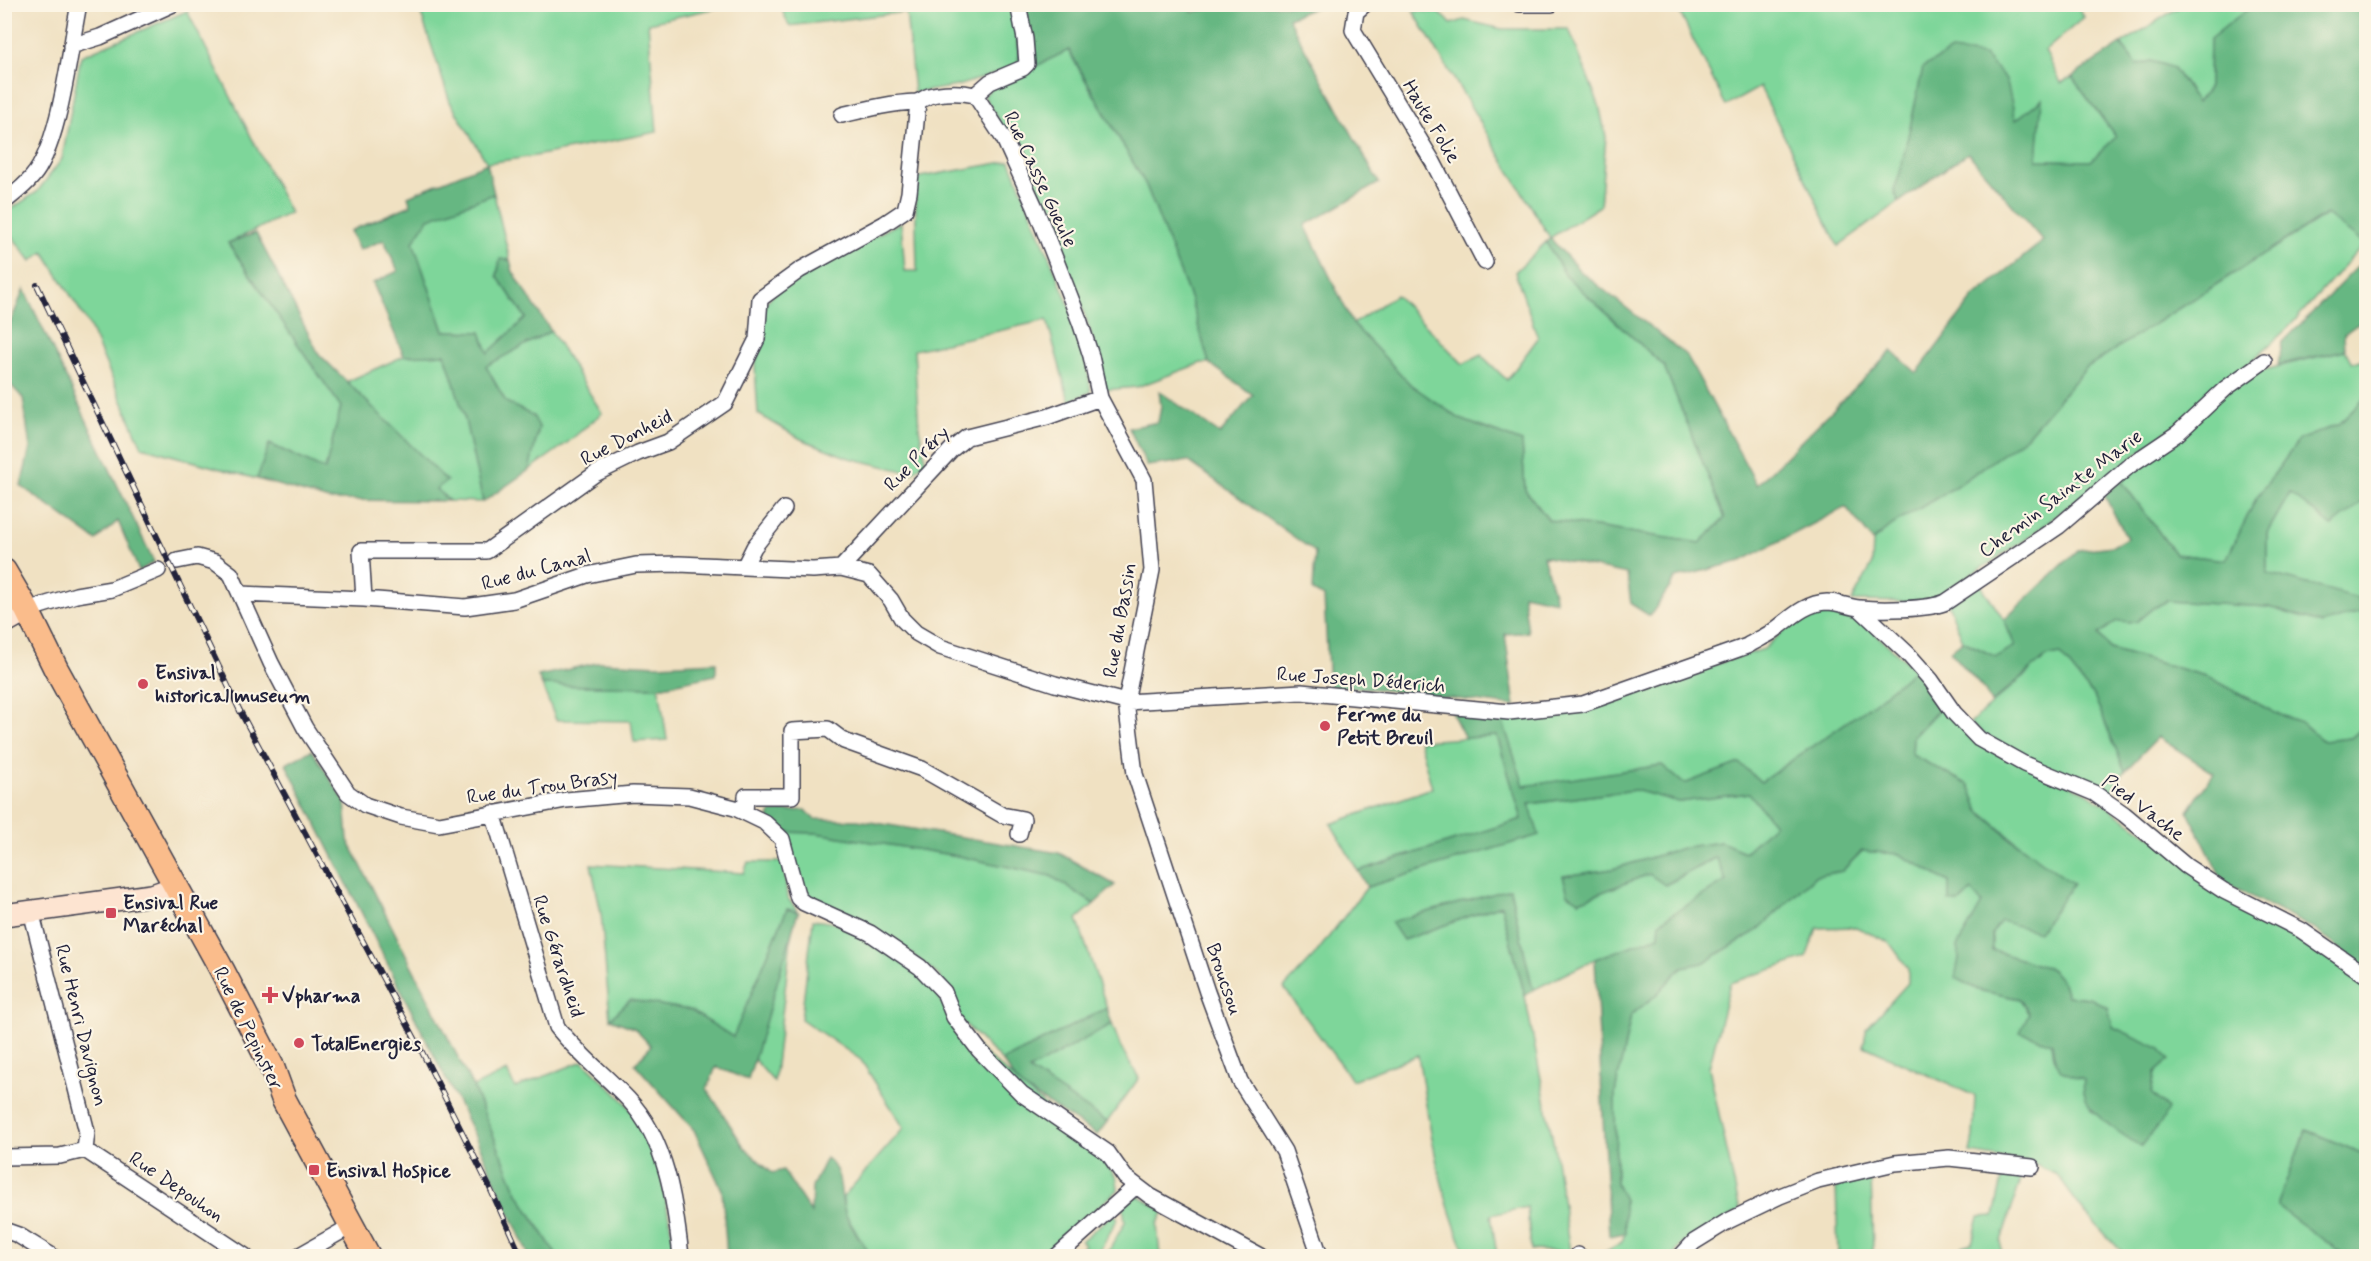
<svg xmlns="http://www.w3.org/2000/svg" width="2371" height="1261" font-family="Mynerve,sans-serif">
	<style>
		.green { fill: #7ed69a; stroke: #507c6a; stroke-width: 1.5 }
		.forest { fill: #66b782; stroke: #446c5e; stroke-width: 1.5 }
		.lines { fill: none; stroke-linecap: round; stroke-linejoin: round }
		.street-casing { stroke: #413f4f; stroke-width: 18 }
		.secondary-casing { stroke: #413f4f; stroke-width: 24 }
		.primary-casing { stroke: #413f4f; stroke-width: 27 }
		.street { stroke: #fff; stroke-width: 15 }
		.secondary { stroke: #fde4d1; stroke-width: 21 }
		.primary { stroke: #fabc8b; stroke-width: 24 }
		.rail-casing { stroke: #22223b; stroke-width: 6 }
		.rail { stroke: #fcf5e5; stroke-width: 4; stroke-dasharray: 11; stroke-linecap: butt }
		.poi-dot { fill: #d1495b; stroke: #fcf5e5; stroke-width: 2 }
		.labels { text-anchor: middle; stroke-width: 4.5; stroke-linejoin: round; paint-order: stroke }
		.street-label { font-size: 20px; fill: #22223b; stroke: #fcf5e5 }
		.poi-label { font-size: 20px; font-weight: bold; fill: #22223b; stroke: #fcf5e5; text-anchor: start }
	</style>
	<rect width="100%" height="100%" fill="#fcf5e5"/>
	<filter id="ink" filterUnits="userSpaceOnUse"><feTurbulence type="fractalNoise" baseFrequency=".0167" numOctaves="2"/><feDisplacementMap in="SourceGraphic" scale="12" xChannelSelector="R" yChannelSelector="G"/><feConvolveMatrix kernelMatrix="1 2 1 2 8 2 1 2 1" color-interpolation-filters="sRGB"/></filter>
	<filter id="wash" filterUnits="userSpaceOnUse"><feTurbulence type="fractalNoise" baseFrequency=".008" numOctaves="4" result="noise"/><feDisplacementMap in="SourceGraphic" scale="24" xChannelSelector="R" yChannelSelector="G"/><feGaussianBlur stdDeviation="1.35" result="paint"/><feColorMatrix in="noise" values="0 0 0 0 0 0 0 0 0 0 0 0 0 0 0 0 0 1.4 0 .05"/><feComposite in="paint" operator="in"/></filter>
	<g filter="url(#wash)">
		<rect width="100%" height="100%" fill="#f0e1c2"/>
		<path class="green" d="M418 5V4L730 5 648 23 657 132 535 156 487 163 450 102Z
			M780 5H1014L1019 66 957 86 914 93 906 12 789 26Z
			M1676 5H2077L2084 17 2045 51 2061 83 2072 77 2116 137 2091 161 2037 160 2041 100 2016 120 1900 173 1894 191 1899 202 1838 246 1760 87 1726 106Z
			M2182 5H2259L2245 11 2210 39 2209 87 2197 103 2174 68 2151 61 2137 65 2121 44Z
			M187 11 290 213 228 243 341 406 325 470 270 444 257 479 142 447 89 325 44 252 31 261 5 227V213L37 192 62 159 81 56Z
			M1413 11C1430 12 1440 9 1451 24L1464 20 1502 29H1569L1599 105 1606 137 1600 206 1550 238Z
			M1068 50 1146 185 1191 300 1209 363H1201L1137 387 1104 390C1098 348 1083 307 1067 268 1044 208 1018 150 984 96L991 88Z
			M1010 161 1083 339 1091 392 1069 401 1047 320 914 350 919 428 926 461 912 473 849 458 801 439 758 414 755 367 766 302 784 284 901 222 905 271H917L915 178Z
			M494 194 510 260H500L497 276 526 318 488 353 481 332 444 331 413 242 429 218Z
			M2327 214 2364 244 2288 328 2234 377 2175 425 2021 543 1934 598 1918 602 1852 601 1872 565 1873 541 1892 525 1958 485 2026 437 2087 367Z
			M1546 242 1566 276 1664 366 1725 518 1701 543 1549 520 1525 490 1522 442 1460 419 1411 385 1353 324 1396 295 1463 364 1481 355 1507 380 1538 338 1515 272Z
			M551 331 602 413 567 443 529 470 539 427 533 416 506 402 485 366Z
			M2345 350 2352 363 2366 358V397L2339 424 2299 440 2256 499 2226 560 2175 554 2120 479 2248 374Z
			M445 354 464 415 483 502 449 501 436 488 446 481 346 382 404 356Z
			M2290 493 2359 503 2366 499V725L2351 738 2323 741 2301 722 2275 713 2209 677 2110 649 2098 634 2117 621 2136 622 2153 608 2167 601 2269 607 2322 624 2357 598 2267 573V533Z
			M1979 582 2004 620 2015 646 1996 657 1963 641 1948 604Z
			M1847 609 1915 669 1874 703 1761 782 1739 763 1684 784 1662 765 1523 787 1501 716 1538 717 1599 707 1684 674 1764 649 1794 621 1815 611Z
			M2060 654 2095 698 2125 771 2108 796 2012 755 1970 723 2046 657Z
			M542 685 659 687 667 740 634 742 631 721 556 720Z
			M1943 705 1971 736 2087 793 2366 982V1155L2306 1130 2277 1206 2346 1256H2126L2085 1213 2056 1174 2031 1163 1970 1153 1973 1137 1975 1096 1864 1046 1866 1029 1908 983V968L1889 942 1856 927 1817 928 1806 958 1730 983 1709 1068 1740 1211 1682 1244 1673 1256H1598L1622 1242 1625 1233 1624 1200 1616 1183 1615 1093 1631 1015 1655 996 1682 967 1703 963 1758 930 1815 876 1842 871 1862 851 1899 854 1949 882V901L1959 903 1972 890 1983 903 1957 947 1959 958 1978 990 2020 999 2029 1014 2052 1043 2054 1057 2084 1080 2091 1110 2141 1147 2155 1073 2168 1060 2136 1038 2113 1027 2108 1008 2090 998 2067 996 2063 983 2051 969 1991 950 1992 933 2038 860 1979 811 1969 785 1912 755 1913 737Z
			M1497 736 1522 819 1358 871 1331 824 1432 788 1419 741Z
			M1635 790 1679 802 1750 793 1775 825 1745 852 1721 842 1686 847 1613 869 1563 876 1579 901 1649 874 1666 885 1717 857 1726 882 1660 922 1659 936 1595 959 1533 990 1510 889 1403 940 1501 905 1525 996 1554 1146 1570 1252 1531 1250 1527 1207 1491 1215 1497 1256H1467C1438 1193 1429 1123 1418 1055L1352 1080 1284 988 1314 956 1367 887 1538 835 1529 804Z
			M784 832 816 833 958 856 1051 876 1094 904 1077 919 1107 1008 1002 1061 958 1017 939 976 898 943 803 893Z
			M748 862H784L787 897 798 912 787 909 733 1038 690 1010 630 1000 610 1019 601 913 591 864 744 873Z
			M813 920 836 923 894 952 933 983 953 1026 1100 1154 1117 1179 1118 1190 1066 1236 1047 1256H874L869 1253 845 1214 843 1197 904 1128 861 1060 801 1019Z
			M792 930 774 1082 754 1059Z
			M1112 1024 1121 1048 1139 1078 1107 1122 1028 1070Z
			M583 1061 626 1103 656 1147 676 1256H557L517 1192 473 1087 507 1071 515 1088Z
			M2005 1166 2024 1170 2001 1241V1256H1954L1962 1246 1972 1243 1979 1217 1994 1216Z
			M1871 1172 1873 1252 1884 1253V1256H1838L1836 1183Z
			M1137 1195 1164 1211 1157 1225 1160 1256H1106L1125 1222 1123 1206Z
			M1113 1214 1118 1218 1097 1256H1067L1072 1248 1077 1253 1085 1245 1081 1241Z"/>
		<path class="forest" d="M1192 4V12L1226 5H1322L1288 18 1379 183 1305 225 1353 324 1411 385 1460 419 1522 442 1525 490 1549 520 1700 543 1725 518 1664 366 1566 276 1546 242 1550 238 1580 271 1687 356 1757 485 1892 351 1917 373 1974 297 2043 241 1968 153 1899 202 1894 191 1900 173 1923 67 1951 51 1984 55 2006 79 2016 120 2042 99 2037 160 2091 161 2116 137 2072 77 2121 44 2137 65 2151 61 2174 68 2197 103 2209 87 2210 39 2245 11 2259 5H2366V242L2364 244 2326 214 2087 367 2026 437 1958 485 1892 525 1873 541 1846 507 1741 561 1676 578 1650 616 1631 604 1627 574 1543 556 1556 601 1523 594 1528 632 1505 634 1515 706 1368 688 1329 687 1324 597 1313 591 1315 552 1188 461 1147 466 1129 428 1158 422 1161 407 1159 391 1220 434 1253 395 1209 363 1191 300 1146 185 1069 50 1030 69 1019 66 1014 5Z
			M487 163 494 194 429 218 413 242 444 331 481 332 488 353 526 318 497 276 500 259 510 260 513 272 551 331 486 366 506 402 533 416 539 427 529 470 483 502 464 415 445 354 404 356 373 283 398 271 384 240 359 250 350 231 411 205 408 196Z
			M256 233 319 354 447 481 436 489 449 501 329 500 257 479 269 444 325 470 341 407 228 243Z
			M2366 258V318L2344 334 2345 350 2278 365 2282 343Z
			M24 289 154 562 139 571 118 521 96 540 21 486 30 448 23 398 5 379 4 338Z
			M2366 397V499L2332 526 2290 493 2267 533V573L2358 598 2362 612 2322 624 2269 607 2167 601 2153 608 2136 622 2117 621 2099 634 2110 649 2209 677 2275 713 2301 722 2323 741 2351 738 2366 725V969L2314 929 2223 882 2188 811 2214 773 2158 737 2125 771 2095 698 2060 654 2046 657 1991 703 1985 691 1950 651 1963 641 1996 657 2015 646 2004 620 2078 550 2113 546 2127 538 2104 495 2120 479 2175 554 2226 560 2256 499 2299 440 2339 424Z
			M601 662 658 665 716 662V675L659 687 542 685 538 676Z
			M1915 669 1943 705 1913 736 1912 755 1969 785 1979 811 2011 839 2073 884 2039 932 2001 921 1992 933V950L2051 969 2063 983 2067 996 2090 998 2108 1008 2113 1027 2161 1049 2169 1060 2155 1073 2151 1093 2168 1109 2162 1121 2141 1147C2119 1131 2078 1112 2084 1080L2061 1071 2054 1057 2052 1043 2020 1032 2029 1014 2020 999 1978 990 1955 978 1959 958 1957 947 1982 903 1972 891 1959 903 1949 901V882L1899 854 1862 851 1842 871 1815 876 1758 930 1703 963 1682 967 1655 996 1631 1015 1615 1093 1616 1183 1624 1200 1625 1233 1609 1236 1595 959 1659 936 1660 922 1726 881 1716 857 1665 885 1649 874 1579 901 1568 894 1563 876 1613 869 1686 847 1721 842 1745 852 1774 824 1749 793 1679 802 1635 790 1529 804 1539 835 1367 887 1358 871 1522 819 1497 736 1465 738 1452 713 1501 716 1524 786 1662 765 1684 784 1739 763 1761 782 1874 703Z
			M312 750 345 802 348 840 473 1087 517 1192 557 1256H529L474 1134 286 764Z
			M806 810 814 819 858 820 1059 853 1115 885 1094 904 1051 876 958 856 816 833 784 832 769 819 771 812Z
			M1510 889 1533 990 1525 996 1501 905 1403 940 1391 922Z
			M787 909 798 912 748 1080 716 1067 707 1089 744 1147 772 1173 783 1170 811 1213 812 1187 826 1158C845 1171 838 1197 846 1215 851 1228 862 1241 869 1253L874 1256H727L722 1190 694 1130 635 1064 651 1046 634 1028 610 1019 630 1000 690 1010 733 1037Z
			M1107 1008 1112 1024 1029 1070 1107 1122 1097 1135 1020 1086 1002 1061Z
			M2306 1130 2366 1155V1256H2346L2277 1206Z"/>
	</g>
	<g filter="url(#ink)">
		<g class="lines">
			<g class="street-casing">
				<path id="street" d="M1365 4 1356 12 1353 30 1433 162 1485 262
					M1519 4H1552
					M71 46 100 37 173 4
					M975 95 1004 139 1035 207 1080 322 1091 356 1100 398 1144 480 1152 570 1126 702 1135 774 1207 992 1240 1081 1284 1151 1320 1256
					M975 95 990 82 1023 68 1027 64 1025 39 1018 4
					M842 115C867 109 890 103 916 102 921 101 924 98 929 96 942 92 962 92 975 95
					M4 202C14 194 25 186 32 177 60 146 70 47 79 4
					M177 561 197 557 215 562 231 574 271 663 305 728 348 793 365 805 401 817 439 824 566 800 633 794 689 796 735 808 764 822 782 839 798 898 804 903 870 933 920 967 944 992 954 1017 979 1050 1022 1094 1108 1153 1125 1177 1150 1196 1260 1256
					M744 567 754 547 784 509
					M841 568 951 450 967 437 1047 417 1100 398
					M241 594 364 599 465 607 514 600 587 575 636 565 679 564 813 570 841 568 869 575 891 600 902 619 916 633 940 647 1055 684 1126 702 1301 692 1509 712 1583 704 1747 646C1755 641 1764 637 1772 632 1789 620 1804 603 1827 602 1838 602 1849 607 1859 608 1879 610 1929 610 1946 602L2059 526 2129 466 2178 433 2226 388 2264 361
					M364 599 361 551H487L595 474 638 453 668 442 725 403 757 339 760 299 800 270 884 224 905 210 909 193 918 102
					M1859 608 1908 654 1931 680 1954 713 1979 739 2024 764 2094 793 2124 814 2186 866 2224 891 2301 930 2366 975
					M27 610 76 595 112 589 158 570
					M493 813 557 1027C578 1054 605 1075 628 1099 667 1140 675 1203 681 1256
					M745 813 746 796H792V731L828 729 844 741 922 769 1002 815 1023 819 1019 834
					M31 911 87 1132 85 1150
					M85 1150 245 1256
					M4 1157 60 1156 85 1150
					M4 1230 18 1235 52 1256
					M298 1256 351 1226
					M1057 1256 1136 1186
					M1577 1256 1578 1255
					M1681 1256 1694 1242 1728 1221 1780 1196 1818 1181 1895 1163 1949 1158 2032 1167"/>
			</g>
			<g class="secondary-casing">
				<path id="secondary" d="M4 623 27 610
					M4 915 152 895 175 887"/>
			</g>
			<g class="primary-casing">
				<path id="primary" d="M4 571 27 610 56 669 222 970 272 1067 284 1100 368 1256"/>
			</g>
			<use href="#street" class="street"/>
			<use href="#secondary" class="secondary"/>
			<use href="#primary" class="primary"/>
			<g class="rail-casing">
				<path id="rail" d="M37 285 240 711 420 1048 489 1186 521 1256"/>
			</g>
			<use href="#rail" class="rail"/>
		</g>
	</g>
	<g class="poi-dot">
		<circle cx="143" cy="684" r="6"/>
		<circle cx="1325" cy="726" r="6"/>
		<rect x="105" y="907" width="12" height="12" rx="3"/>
		<path d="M267 986h6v6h6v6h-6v6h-6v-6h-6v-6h6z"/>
		<circle cx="299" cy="1043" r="6"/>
		<rect x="308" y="1164" width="12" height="12" rx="3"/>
	</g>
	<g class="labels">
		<g class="street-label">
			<text transform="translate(1432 121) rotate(59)" y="7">Haute Folie</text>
			<text transform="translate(1041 179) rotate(65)" y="7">Rue Casse Gueule</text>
			<text transform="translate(626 437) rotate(-27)" y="7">Rue Donheid</text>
			<text transform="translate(916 458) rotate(-45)" y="7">Rue Préry</text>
			<text transform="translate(2060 493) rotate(-37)" y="7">Chemin Sainte Marie</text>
			<text transform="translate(536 569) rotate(-15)" y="7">Rue du Canal</text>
			<text transform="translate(1119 620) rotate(-80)" y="7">Rue du Bassin</text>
			<text transform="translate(1361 679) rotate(4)" y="7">Rue Joseph Déderich</text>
			<text transform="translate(542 786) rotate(-8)" y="7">Rue du Trou Brasy</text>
			<text transform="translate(2144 807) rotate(37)" y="7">Pied Vache</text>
			<text transform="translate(559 956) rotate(72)" y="7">Rue Gérardheid</text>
			<text transform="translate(1225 979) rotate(71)" y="7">Broucsou</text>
			<text transform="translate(82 1025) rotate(76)" y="7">Rue Henri Davignon</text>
			<text transform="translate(249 1028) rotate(64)" y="7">Rue de Pepinster</text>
			<text transform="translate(177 1186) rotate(34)" y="7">Rue Depouhon</text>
		</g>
		<g class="poi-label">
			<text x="155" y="679">Ensival<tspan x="155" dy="23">historical museum</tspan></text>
			<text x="1337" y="721">Ferme du<tspan x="1337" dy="23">Petit Breuil</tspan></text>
			<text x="123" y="909">Ensival Rue<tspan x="123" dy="23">Maréchal</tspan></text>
			<text x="282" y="1002">Vpharma</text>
			<text x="311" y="1050">TotalEnergies</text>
			<text x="326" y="1177">Ensival Hospice</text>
		</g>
	</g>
	<rect width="2371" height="1261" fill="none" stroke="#fcf5e5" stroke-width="24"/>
</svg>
